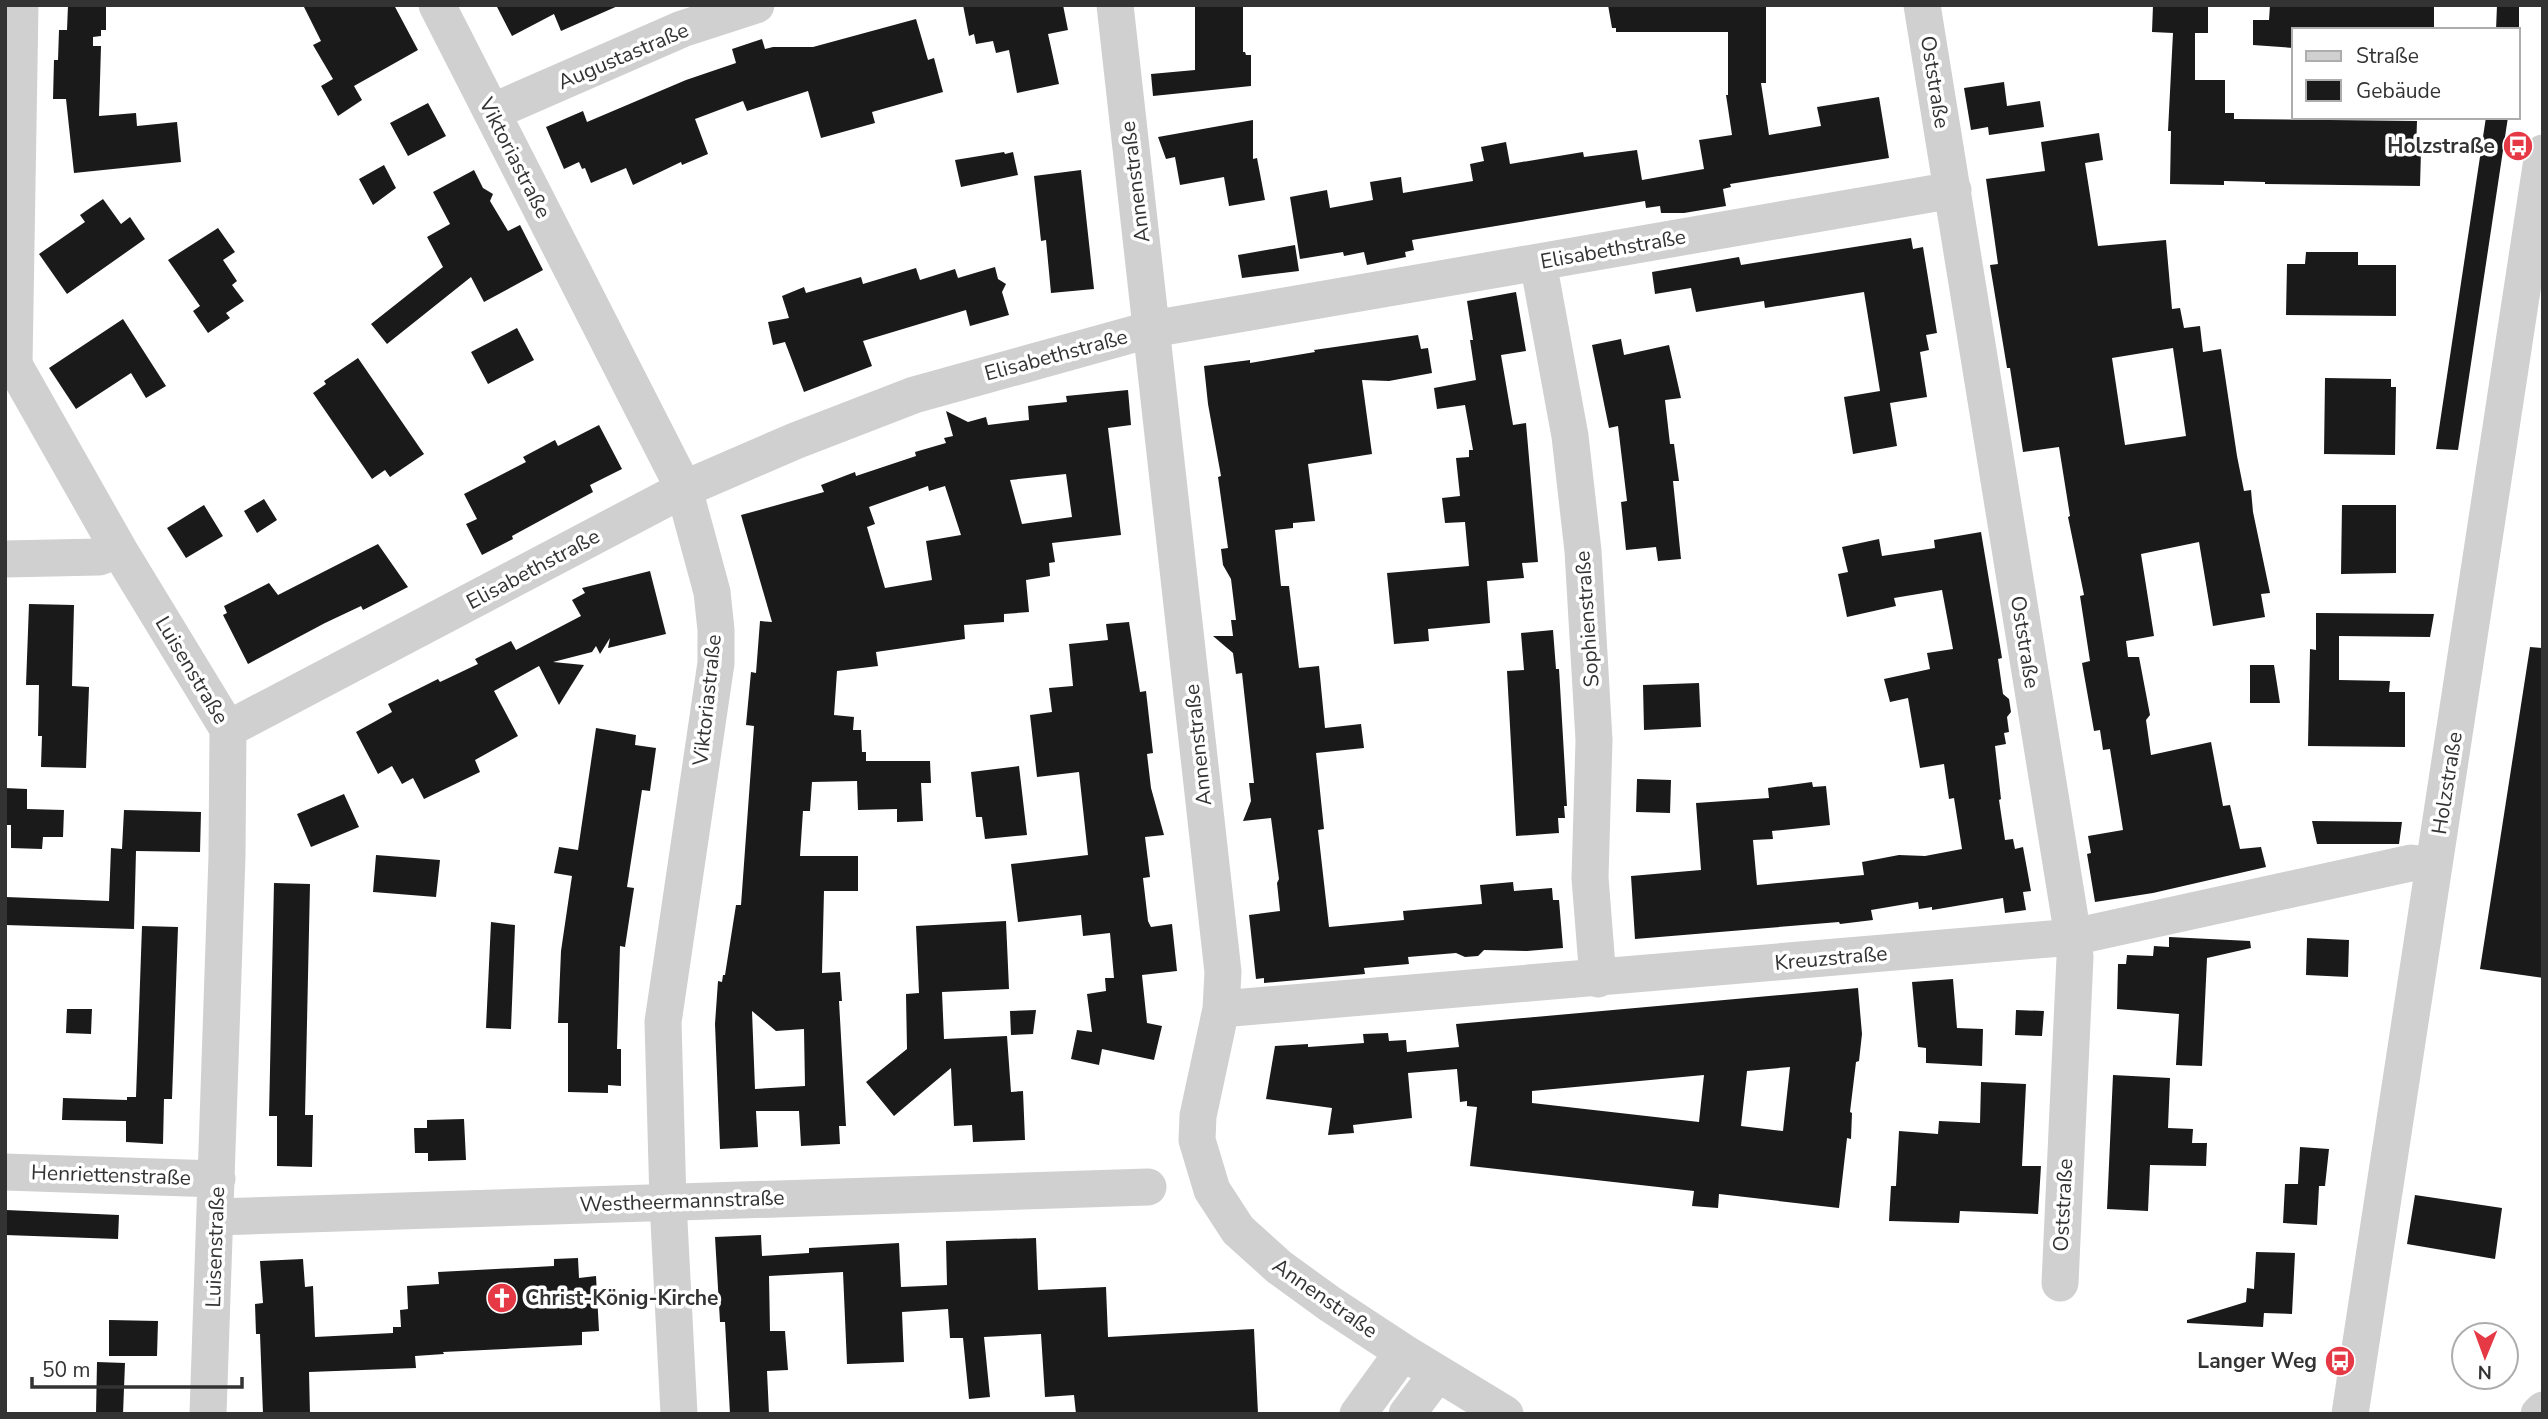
<svg xmlns="http://www.w3.org/2000/svg" width="2548" height="1419" font-family="'Nunito Sans',sans-serif">
	<style>
		.building { fill: #1a1a1a; fill-rule: evenodd }
		.lines { fill: none; stroke-linecap: round; stroke-linejoin: round }
		.minor { stroke: #d0d0d0; stroke-width: 37 }
		.labels { text-anchor: middle; stroke-width: 7; stroke-linejoin: round; paint-order: stroke }
		.street-label { font-size: 21px; fill: #333; stroke: #fff }
		.poi-label { font-size: 21px; font-weight: bold; fill: #333; stroke: #fff; text-anchor: end }
	</style>
	<rect width="100%" height="100%" fill="#fff"/>
	<path class="building" d="M68 5H106V30H101V36L93 37V46H101L99 116 136 113 137 126 177 122 181 162 74 173 66 99H53L54 60H58L59 30H67Z
		M303 5H394L418 50 354 86 362 100 338 116 321 86 333 79 313 45 321 41Z
		M496 5H620L561 31 554 14 512 36Z
		M963 5H1063L1068 30 1048 34 1059 84 1017 93 1009 50 996 53 993 41 976 44 974 34 969 36Z
		M1195 5H1243V52H1245L1246 55H1251V86L1153 96 1151 74 1195 70Z
		M1608 5H1766V83H1761L1769 135 1821 126 1817 107 1879 97 1889 158 1730 184 1731 187 1723 189 1726 206 1684 213H1661L1660 206 1646 208 1645 201 1412 240 1414 250 1405 252 1406 257 1367 265 1364 252 1344 256 1343 252 1300 259 1290 197 1327 190 1330 208 1373 200 1370 182 1401 177 1403 193 1473 181 1470 164 1484 161 1481 147 1506 142 1510 164 1583 152 1584 157 1637 150 1642 180 1704 169 1699 140 1732 135 1726 95H1728V32H1616V28H1612Z
		M2153 5H2208V33H2195V80H2225V113H2234V119L2417 121 2416 151H2421L2420 186 2265 184V182L2224 181V185L2170 184 2171 131H2168L2173 33 2152 32Z
		M2270 5H2434V30H2294V48L2253 45V20H2269Z
		M2497 5H2519V30H2496Z
		M916 19 928 60 934 58 943 92 872 112 875 123 821 138 808 91 747 111 743 101 695 119 708 154 682 165 681 162 633 185 626 168 591 183 585 168 582 169 579 162 564 169 546 127 583 111 587 122 686 80 736 63 732 49 762 39 765 49 773 47H813Z
		M2004 82 2007 106 2040 101 2044 127 1989 135 1988 127 1971 130 1964 88Z
		M428 103 446 136 408 156 390 123Z
		M2486 117H2508L2458 450 2436 449Z
		M1253 120V159L1257 158 1265 200 1229 206 1224 177 1180 185 1175 157 1166 159 1158 137Z
		M2099 133 2103 160 2085 163 2098 246 2166 240 2172 309 2180 308 2184 328 2200 326 2203 352 2221 349 2237 456 2244 491 2251 490 2253 512 2270 593 2261 594 2265 617 2213 626 2199 542 2141 554 2154 636 2126 641 2128 657H2139L2150 715 2146 720 2151 755 2211 742 2223 806 2230 805 2240 849 2261 847 2266 867 2153 893 2095 902 2087 854 2091 853 2088 836 2123 830 2110 749 2103 750 2100 730 2094 731 2082 663 2090 661 2080 596 2084 595 2068 517 2070 516 2059 447 2023 452 2010 368H2007L1990 265 1998 264 1986 179 2045 171 2041 142ZM2173 348 2186 436 2125 445 2112 358Z
		M1004 152 1005 154 1013 152 1018 175 961 187 955 160Z
		M384 165 396 188 373 205 359 179Z
		M474 170 483 188 493 194 490 201 508 231 520 225 543 270 484 302 471 277 387 344 371 324 443 267 427 237 450 224 433 192Z
		M1081 170 1094 289 1051 293 1046 240 1041 241 1034 176Z
		M103 199 121 224 130 217 145 239 67 294 39 254 85 222 80 215Z
		M218 228 235 252 223 260 237 281 232 285 244 301 226 313 230 318 208 333 193 311 200 306 168 260Z
		M1911 238 1913 249 1923 247 1937 333 1926 335 1929 350 1920 352 1927 397 1890 403 1897 446 1853 454 1844 397 1880 391 1864 292 1765 308 1764 301 1696 312 1691 288 1655 294 1652 272 1739 257 1741 265Z
		M1295 245 1299 271 1242 278 1238 255Z
		M2306 252H2358V265H2396V316L2286 315 2287 264H2305Z
		M995 267 998 279 1006 284 1002 292 1009 315 970 326 966 310 863 341 872 366 804 392 785 342 773 345 768 322 789 318 782 296 804 287 806 293 861 277 863 284 916 268 920 280 955 269 958 278Z
		M1516 292 1526 351 1501 355 1513 425 1526 423 1538 562 1522 563 1524 578 1487 581 1490 623 1428 629 1429 641 1394 644 1387 573 1469 566 1465 522 1445 523 1442 498 1460 496 1456 458 1469 457V450H1473L1465 405 1437 409 1434 388 1476 380 1470 340H1473L1467 301Z
		M123 319 166 386 146 398 131 373 76 409 49 368Z
		M517 328 534 360 488 384 471 352Z
		M1418 335 1421 349 1428 348 1432 373 1389 381 1362 380 1372 454 1308 464 1315 521 1293 523V528L1275 530 1281 586H1289L1299 668 1319 666 1325 728 1361 724 1364 748 1316 753 1324 829 1318 830 1329 927 1404 920 1403 911 1482 904 1480 885 1513 882 1514 891 1552 888 1553 900H1559L1563 948 1527 951 1484 950 1478 956 1465 957 1456 953 1408 957 1409 964 1364 968 1365 974 1264 983V978L1256 979 1249 915 1280 911 1277 883 1279 879 1271 818 1243 821 1251 801 1249 783H1254L1242 673 1236 674 1233 653 1213 636H1233L1231 620H1236L1231 579 1223 565 1221 549 1228 548 1218 477 1221 476 1208 404 1204 366 1250 360V363L1315 352 1314 350Z
		M1621 339 1624 355 1669 345 1681 398 1665 400 1670 444H1674L1679 481H1673L1681 559 1658 561 1656 547 1626 550 1621 502 1627 501 1618 426 1609 428 1592 345Z
		M358 358 424 454 390 477 385 470 372 479 313 393 326 384 324 381Z
		M2325 378 2391 379V387H2396L2395 455 2324 454Z
		M1128 390 1131 425 1108 428 1121 535 1052 543 1055 562 1049 563 1050 576 1026 580 1029 612 1004 614V622L964 625 965 639 876 652 878 666 837 671 834 715 854 717 853 730H861L862 752H866V761H930L931 783H921L923 821 897 822V809L858 810 857 781 812 782 810 811H803L800 856H858V891H824L822 973 840 972 842 1001H839L846 1126H839L840 1144 801 1146 799 1111H756L758 1147 720 1149 715 1024 718 981 722 982 723 975H725L736 905H741L754 726 746 725 751 672 756 673 760 621 772 622 741 515 824 492 821 485 855 472 856 476 916 456 915 452 946 443 944 438 953 436 946 411 968 422 986 417 988 425 1029 420 1028 406 1067 402 1066 396ZM1066 474 1072 517 1022 524 1010 480ZM928 486 929 491 945 486 961 535 926 541 932 580 885 588 867 527 875 524 869 507ZM752 1011 776 1031 804 1029 805 1086 755 1089Z
		M599 425 622 469 590 485 593 492 512 536 513 539 482 555 466 524 477 519 464 494 526 462 523 457 555 440 558 446Z
		M264 499 277 520 257 533 244 511Z
		M204 505 223 536 186 558 167 528Z
		M2342 505H2396V573L2341 574Z
		M1981 532 2002 658 1998 659 2003 694 2009 699 2011 712 2007 717 2009 732 2004 733 2006 744 1995 746 2001 799 1999 800 2005 840 2013 839 2015 849 2023 847 2031 891 2023 892 2026 910 2005 913 2003 898 1932 910V907L1919 909 1918 902 1871 910 1873 920 1840 924 1839 922 1635 939 1631 876 1701 870 1696 803 1769 798 1768 788 1812 782 1813 787 1826 786 1830 825 1772 831 1773 839 1753 840 1757 885 1864 875 1862 862 1899 855 1925 856 1962 849 1954 798 1949 799 1944 764 1920 768 1908 698 1890 702 1884 679 1930 669 1927 653 1953 649 1942 590 1894 598 1896 606 1847 617 1838 574 1848 572 1842 547 1879 539 1882 556 1935 548 1934 540Z
		M378 544 408 587 363 610 361 606 325 623 248 664 223 615 227 613 224 606 269 583 278 595Z
		M650 571 666 634 608 648 610 638 600 654 596 646 592 652 553 662 584 665 559 705 539 666 494 691 518 736 475 760 480 772 424 799 413 778 402 784 392 766 378 774 356 732 392 712 388 704 438 679 440 682 478 664 475 659 511 641 516 650 581 616 572 600 585 593 582 588Z
		M29 604 74 605 72 686 89 687 86 768 41 767 42 736H38L39 685H26Z
		M2316 613 2434 614 2430 637 2339 636V680L2390 681 2389 692H2405V747L2308 746 2310 649 2316 650Z
		M1129 622 1140 692 1146 691 1153 753 1147 754 1151 788 1164 835 1145 837 1150 877 1143 878 1148 921 1151 927 1172 924 1177 971 1142 975 1147 1023 1162 1026 1154 1060 1102 1049 1099 1065 1071 1059 1077 1030 1092 1032 1087 994 1106 991 1105 978H1114L1110 933 1083 936 1081 915 1018 922 1011 864 1088 855 1079 772 1037 777 1030 715 1052 712 1049 688 1073 686 1069 644 1108 640 1106 624Z
		M1553 630 1556 669H1559L1567 806H1564L1565 818H1558L1559 833 1516 836 1507 671 1524 670 1521 633Z
		M2530 647 2543 648V978L2480 969Z
		M2250 665H2274L2280 703H2250Z
		M1699 683 1701 727 1644 730 1643 685Z
		M596 728 636 735 635 745 656 748 650 791 642 790 627 887 634 888 625 947 620 946 617 1049H621V1086L608 1085V1093L568 1092V1023H558L561 951 572 876 554 873 559 847 578 850Z
		M1019 766 1027 835 985 839 982 817H976L971 772Z
		M1637 779 1671 780 1670 813 1636 812Z
		M5 788 27 789V809L64 810 63 837H43L42 849 11 848V825H5Z
		M344 794 359 827 311 847 297 814Z
		M124 810 201 812 200 852 136 851 134 929 5 925 6 897 109 901 111 848 122 849Z
		M2312 821 2402 822 2399 844H2317Z
		M376 855 440 860 436 897 373 892Z
		M274 883 310 884 305 1115H313L312 1167 277 1166V1116H269Z
		M1006 921 1009 989 942 992 944 1039 1007 1036 1011 1092 1023 1091 1025 1140 973 1142 972 1125 954 1126 951 1068 894 1116 866 1082 907 1049 906 994 919 993 916 926Z
		M491 922 515 925 511 1029 486 1028Z
		M142 926 178 927 172 1099H164L163 1144 126 1142V1121L62 1120 63 1098 127 1100V1097H136Z
		M2169 937 2250 941 2251 948 2207 958 2202 1066 2176 1065 2179 1014 2117 1009 2118 964H2126L2127 955 2153 956 2154 946 2169 947Z
		M2307 938 2349 940 2348 977 2306 975Z
		M1953 979 1957 1028 1983 1029 1982 1066 1926 1063V1048L1918 1047 1912 982Z
		M1858 988 1862 1034 1859 1061 1856 1062 1850 1112 1852 1113 1851 1139 1847 1138 1839 1208 1719 1194 1718 1208 1692 1206 1694 1191 1470 1166 1477 1107 1467 1106V1101L1460 1102 1457 1069 1408 1073 1412 1118 1353 1125 1354 1133 1328 1135 1332 1108 1266 1099 1275 1046 1308 1044V1047L1364 1043 1363 1034 1388 1033 1389 1041 1406 1040 1407 1052 1459 1047 1456 1024ZM1790 1067 1783 1131 1741 1126 1747 1071ZM1704 1075 1699 1122 1532 1103V1091Z
		M67 1009H92L91 1034 66 1033Z
		M1036 1010 1033 1034 1011 1035 1010 1011Z
		M2016 1010 2044 1011 2042 1036 2015 1035Z
		M2113 1075 2170 1078 2168 1128 2193 1129 2192 1143H2207L2206 1166 2150 1165 2148 1211 2107 1209Z
		M1981 1082 2026 1084 2022 1166H2041L2038 1214 1960 1211 1959 1223 1889 1221 1891 1186H1896L1899 1131 1938 1134 1939 1121 1980 1123Z
		M464 1119 466 1160 428 1161V1153H415L414 1128H427V1120Z
		M2300 1147 2329 1149 2325 1186H2319L2317 1225 2283 1223 2285 1184H2298Z
		M2415 1195 2502 1208 2495 1259 2407 1244Z
		M6 1210 119 1215 118 1239 5 1235Z
		M761 1235 762 1256 809 1253V1248L899 1243 901 1287 947 1285 946 1241 1036 1238 1038 1290 1106 1287 1108 1337 1254 1329 1258 1414H1076L1074 1395 1045 1397 1041 1334 984 1337 990 1397 969 1399 963 1338H950L948 1309 902 1312 904 1362 847 1364 843 1272 769 1276 770 1331H785L788 1370 767 1371 769 1414H730L725 1322H720L715 1237Z
		M2256 1252 2295 1253 2292 1314 2264 1313 2263 1327 2187 1323V1320L2246 1302 2247 1288 2254 1289Z
		M578 1258 579 1278 596 1276 599 1331 582 1332V1345L443 1352 444 1354 415 1356 416 1368 309 1372 310 1414H263L260 1334H256L255 1304 263 1303 260 1261 303 1259 305 1287 313 1286 315 1337 393 1333V1327H401L400 1310 408 1309 407 1286 439 1284 438 1272 554 1266V1259Z
		M109 1320 158 1321 157 1356H109Z
		M97 1362 125 1363 123 1414H96Z"/>
	<g class="lines">
		<path class="minor" d="M20 5 14 365 119 550 228 729 227 856 208 1414
			M437 5 684 489 712 592 716 630V663L663 1022 668 1202 679 1414
			M1115 5 1223 972 1221 1009 1198 1116 1197 1140 1212 1190 1238 1230 1279 1267 1330 1304 1403 1352 1505 1414
			M1922 5 2073 937 2075 957 2060 1283
			M492 112 682 29 756 5
			M1538 262 1570 436 1583 551 1594 740 1590 878 1598 979
			M5 559 99 557 119 550
			M228 729 684 489 795 441 914 395 1152 329 1953 190
			M1221 1009 2073 937 2411 863 2434 866
			M5 1172 217 1179
			M216 1217 1148 1187
			M1358 1414 1403 1352
			M1407 1414 1437 1374
			M2350 1414 2543 153
			M2539 1414 2543 1410"/>
	</g>
	<defs>
		<g id="bus-disc" transform="scale(1.575)"><circle r="9.5" fill="#e63946" stroke="#fff"/><path d="M-5-6H5V4H4V6H2V4H-2V6H-4V4H-5ZM-3.5-4V0h7V-4ZM-3.5 1.2v1.5H-2V1.2ZM2 1.2v1.5H3.5V1.2Z" fill="#fff"/></g>
		<g id="church-disc" transform="scale(1.575)"><circle r="9.5" fill="#e63946" stroke="#fff"/><path d="M-1.2-6h2.4v3.5h3.3v2.4h-3.3V6h-2.4V-.1h-3.3v-2.4h3.3Z" fill="#fff"/></g>
	</defs>
	<g fill-rule="evenodd">
		<use href="#bus-disc" x="2518" y="146"/>
		<use href="#church-disc" x="502" y="1298"/>
		<use href="#bus-disc" x="2340" y="1361"/>
	</g>
	<g class="labels">
		<g class="street-label">
			<text transform="translate(623 56) rotate(-23)" y="7">Augustastraße</text>
			<text transform="translate(1935 82) rotate(81)" y="7">Oststraße</text>
			<text transform="translate(515 158) rotate(63)" y="7">Viktoriastraße</text>
			<text transform="translate(1135 182) rotate(-97)" y="7">Annenstraße</text>
			<text transform="translate(1613 249) rotate(-10)" y="7">Elisabethstraße</text>
			<text transform="translate(1056 355) rotate(-15)" y="7">Elisabethstraße</text>
			<text transform="translate(533 569) rotate(-28)" y="7">Elisabethstraße</text>
			<text transform="translate(1587 619) rotate(-94)" y="7">Sophienstraße</text>
			<text transform="translate(2025 642) rotate(81)" y="7">Oststraße</text>
			<text transform="translate(192 670) rotate(59)" y="7">Luisenstraße</text>
			<text transform="translate(707 700) rotate(-84)" y="7">Viktoriastraße</text>
			<text transform="translate(1198 745) rotate(-96)" y="7">Annenstraße</text>
			<text transform="translate(2447 783) rotate(-81)" y="7">Holzstraße</text>
			<text transform="translate(1831 958) rotate(-5)" y="7">Kreuzstraße</text>
			<text transform="translate(111 1175) rotate(2)" y="7">Henriettenstraße</text>
			<text transform="translate(682 1201) rotate(-2)" y="7">Westheermannstraße</text>
			<text transform="translate(2063 1205) rotate(-87)" y="7">Oststraße</text>
			<text transform="translate(215 1247) rotate(-88)" y="7">Luisenstraße</text>
			<text transform="translate(1325 1298) rotate(35)" y="7">Annenstraße</text>
		</g>
		<g class="poi-label">
			<text x="2495" y="153">Holzstraße</text>
			<text x="525" y="1305" text-anchor="start">Christ-König-Kirche</text>
			<text x="2317" y="1368">Langer Weg</text>
		</g>
	</g>
	<rect width="2548" height="1419" fill="none" stroke="#333333" stroke-width="14"/>
	<rect x="2292" y="28" width="228" height="91" fill="#ffffff" stroke="#adadad" stroke-width="2"/>
	<rect x="2306" y="51" width="35" height="10" fill="#d0d0d0" stroke="#adadad" stroke-width="2"/>
	<text x="2356" y="63" font-size="21" fill="#333333">Straße</text>
	<rect x="2306" y="80" width="35" height="21" fill="#1a1a1a" stroke="#adadad" stroke-width="2"/>
	<text x="2356" y="98" font-size="21" fill="#333333">Gebäude</text>
	<g transform="translate(2485 1356) rotate(181)"><circle r="33" fill="#ffffff" stroke="#adadad" stroke-width="2"/>
	<path d="M0-5L12 26L0 18L-12 26Z" fill="#e63946"/>
	<text y="-10" font-size="19" font-weight="bold" text-anchor="middle" fill="#333333">N</text>
	</g>
	<path d="M32 1377v10h210v-10" fill="none" stroke="#333333" stroke-width="3.5"/>
	<text x="42" y="1377" font-size="21" fill="#333333" stroke="#ffffff" stroke-width="5" paint-order="stroke">50 m</text>
</svg>
